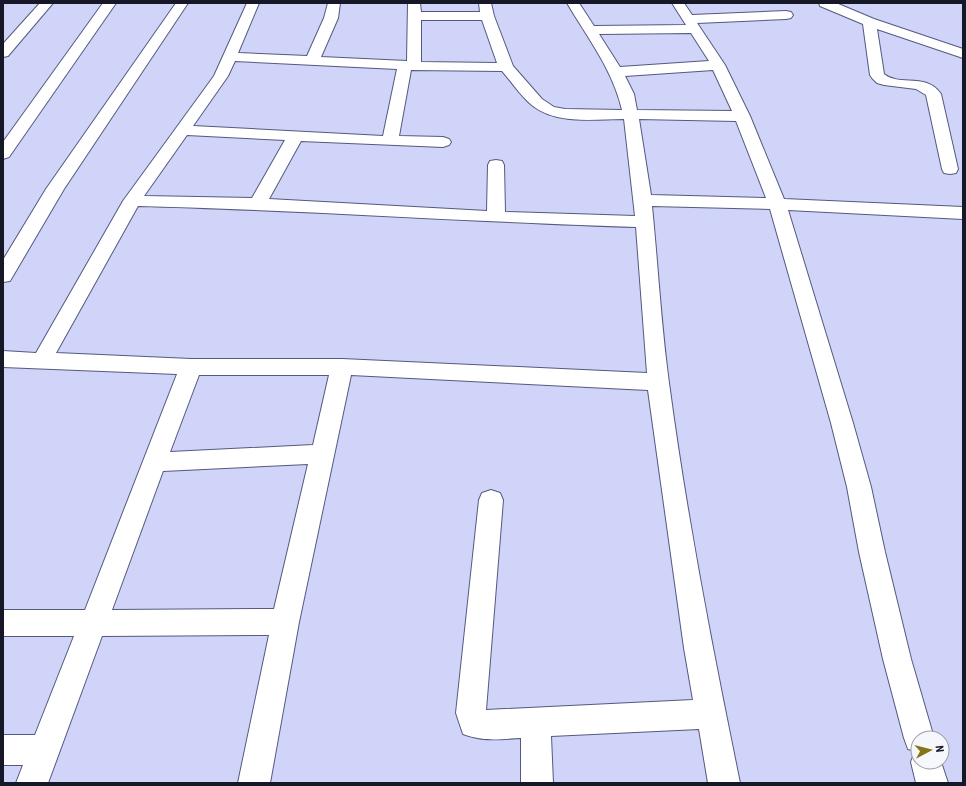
<svg xmlns="http://www.w3.org/2000/svg" width="966" height="786" viewBox="0 0 966 786" font-family="'Roboto Condensed',sans-serif">
	<style>
		.lines { fill: none; stroke-linecap: round; stroke-linejoin: round }
		.minor-casing { stroke: #54597f; stroke-width: 2 }
		.minor { fill: #fff; fill-rule: evenodd }
	</style>
	<rect width="100%" height="100%" fill="#cfd4f8"/>
	<g class="lines">
		<defs>
			<g id="minor">
				<path d="M40,3H53L8,56L3,57V44Z"/>
				<path d="M103,3H116L9,157L3,159V142Z"/>
				<path d="M176,3H188L64,189L10,281L3,282V260L46,189Z"/>
				<path d="M247,3H259L238,53L307,56L324,18L328,3H340L338,18L321,57L407,61L408,3H420L421,12H480L479,3H491L494,16L513,66L542,99L554,107L565,109L622,110C613,70 587,37 567,3H579L594,26L686,25L672,3H684L692,15L786,11L791,12L793,15L791,18L786,19L697,23L725,65L750,116L784,199L963,207V219L788,210L853,423L871,487L885,552L911,659L934,738H918V762H941L948,783H916L911,762L915,751L908,749L904,738L883,659L859,552L847,487L831,423L770,209L652,206C658,265 661,325 669,383C687,518 713,651 740,783H708L699,729L551,736L553,783H521V738C499,739 485,742 463,734L456,713L479,500L482,493L491,490L500,493L503,500L486,710L693,700L684,648L648,390L351,375L299,622L270,783H238L269,635L102,636L48,783H16L23,765H3V735H35L74,636H3V610H85L177,374L3,367V351L36,353L123,201L214,76ZM421,20H482L497,63L421,62ZM691,33L709,61L620,67L599,34ZM235,61L397,69L383,136L193,126L228,76ZM411,70L502,71C512,82 521,97 533,106C557,125 595,119 624,119L635,216L505,212L504,165L502,161L496,160L490,161L488,165L487,211L269,199L301,141L443,147L449,145L451,142L449,139L443,137L399,136ZM713,70L732,111L637,110L634,94L625,76ZM639,119L736,121L766,198L651,195ZM187,135L285,140L252,198L144,196ZM138,206C304,210 470,222 636,227L647,373L342,359H191L56,353ZM199,375H329L313,445L170,452ZM308,464L274,609L112,610L163,471Z"/>
				<path d="M819,3H836L874,19L963,49V58L877,29L884,74C900,87 926,72 941,94L958,169L956,173L950,174L944,173L942,169L926,95L916,89L884,85L877,83L872,78L870,75L863,24L820,6Z"/>
			</g>
		</defs>
		<use href="#minor" class="minor-casing"/>
		<use href="#minor" class="minor"/>
	</g>
	<rect width="966" height="786" fill="none" stroke="#161727" stroke-width="8"/>
	<g transform="translate(930 750) rotate(83)"><circle r="19" fill="#f6f7fc" stroke="#9c9da7"/>
	<path d="M0-3L7 15L0 10L-7 15Z" fill="#857416"/>
	<text y="-6" font-size="11" font-weight="bold" text-anchor="middle" fill="#161727">N</text>
	</g>
</svg>
